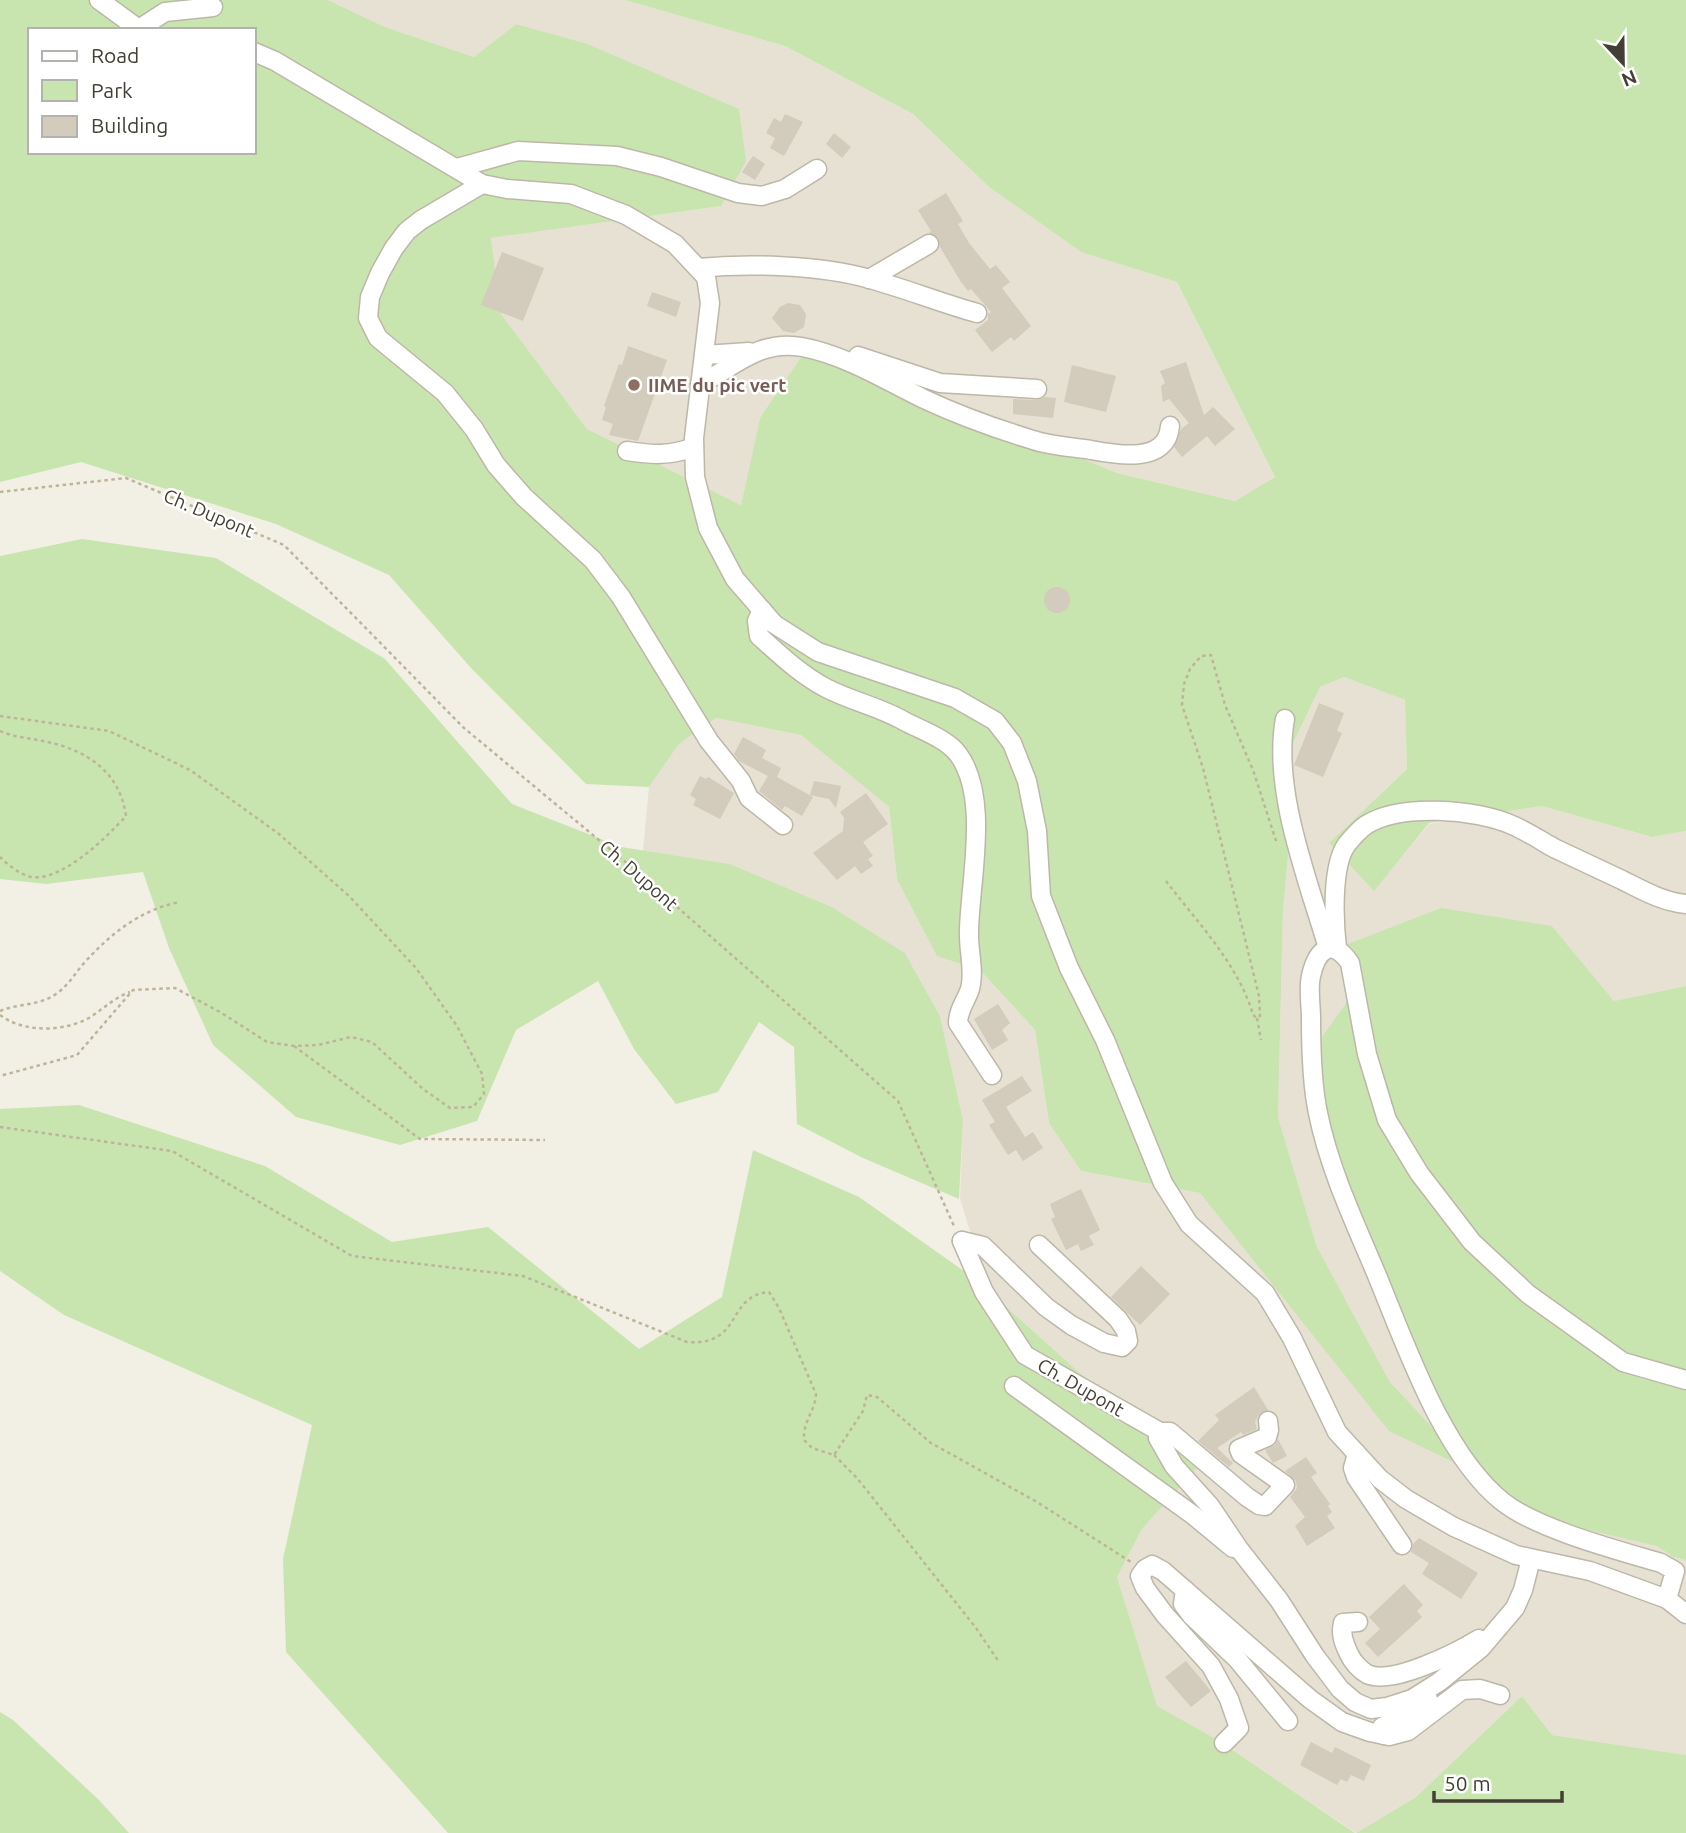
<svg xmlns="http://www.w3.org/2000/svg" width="1686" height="1833" viewBox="0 0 1686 1833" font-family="Ubuntu,sans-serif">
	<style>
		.residential { fill: #e6e1d3 }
		.green { fill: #c9e5af; fill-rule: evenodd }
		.building { fill: #d3cbbb }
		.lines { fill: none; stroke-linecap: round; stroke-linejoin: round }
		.minor-casing { stroke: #bdb7a8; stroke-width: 21 }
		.path { stroke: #beb49a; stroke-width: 2.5; stroke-dasharray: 3.5 3.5; stroke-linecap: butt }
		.minor { stroke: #fff; stroke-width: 18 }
		.education-dot { fill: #8d6e63; stroke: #fff; stroke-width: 2.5 }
		.labels { text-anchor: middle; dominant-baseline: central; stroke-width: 5; stroke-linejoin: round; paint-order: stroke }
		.education-label { font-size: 19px; font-weight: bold; fill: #785e54; stroke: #fff; text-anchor: start }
		.street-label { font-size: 19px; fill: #443f35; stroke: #fff }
	</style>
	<rect width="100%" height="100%" fill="#f2efe5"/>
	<g class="residential">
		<path d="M328,0H625L785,46L913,114L989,187L1081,252L1177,282L1275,477L1235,501L1117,473L962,409L760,418L741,505L587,429L501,314L491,238L721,206L585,43L516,24L474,57L385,27Z"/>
		<path d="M1344,677L1405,700L1407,769L1329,843L1374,890L1429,824L1542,806L1652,837L1686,831V986L1614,1001L1552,926L1308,960L1343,957L1657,1546L1673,1557L1686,1560V1755L1552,1735L1522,1696L1416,1797L1356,1833L1221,1742L1157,1707L1117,1577L1142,1529L1200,1463L1109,1399L1013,1313L988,1288L960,1199L963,1120L940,1016L905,953L832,907L730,864L643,851L649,787L679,744L716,718L801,735L889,807L897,879L1035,1030L1049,1123L1081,1171L1200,1193L1281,1292L1472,1470L1390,1382L1317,1247L1278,1117L1283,911L1289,845L1285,760L1320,687Z"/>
	</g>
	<g class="green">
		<path d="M0,0H328L385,27L474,57L516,24L585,43L739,109L746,161L721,206L491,238L501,314L587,429L741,505L760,418L804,353L962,409L1117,473L1235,501L1275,477L1177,282L1081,252L989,187L913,114L785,46L625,0H1686V831L1652,837L1542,806L1429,823L1374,891L1329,843L1407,769L1405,700L1344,677L1320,687L1285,760L1289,845L1283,911L1278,1117L1317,1247L1390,1382L1474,1472L1389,1431L1200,1193L1081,1171L1049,1123L1035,1030L980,970L937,956L897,879L889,807L801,735L716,718L679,744L649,787L586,784L471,668L389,575L276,524L81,462L0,482ZM30,30H254V152H30Z"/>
		<path d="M82,539L216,558L385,659L512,804L621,847L730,864L832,907L905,953L940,1016L963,1120L959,1199L863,1158L797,1124L794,1047L759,1022L718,1092L676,1104L634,1049L598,981L516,1030L477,1121L400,1145L296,1117L213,1045L169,948L143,872L46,884L0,879V556Z"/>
		<path d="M1441,908L1552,926L1614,1001L1686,986V1560L1673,1557L1657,1546L1550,1521L1485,1488L1423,1383L1353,1219L1307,1058L1354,992L1343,957L1304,961Z"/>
		<path d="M79,1105L265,1166L392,1242L488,1227L639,1349L722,1297L753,1150L859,1197L988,1288L1013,1313L1109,1399L1201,1463L1142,1529L1117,1577L1157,1706L1221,1742L1355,1833H448L286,1652L283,1559L312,1425L64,1315L0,1271V1109Z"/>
		<path d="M1522,1696L1552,1735L1686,1755V1833H1356L1416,1797Z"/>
		<path d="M0,1712L13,1720L99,1800L129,1833H0Z"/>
	</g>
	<g class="building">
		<path d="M785,114L803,122L784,156L770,148L775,138L766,133L774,118L781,122Z"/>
		<path d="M834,133L851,147L842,158L826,144Z"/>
		<path d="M753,156L765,164L755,180L742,172Z"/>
		<path d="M946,193L963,221L958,224L969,243L990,269L996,265L1010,282L1002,288L1031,326L1014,341L1011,337L992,352L975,330L988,320V314L991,312L971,289L968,291L961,282L940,247L938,238L929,233L931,231L918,210Z"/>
		<path d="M502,252L544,268L523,321L481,305Z"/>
		<path d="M652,292L681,302L676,317L647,306Z"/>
		<path d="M788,303L800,305L806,314L804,327L794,333L783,331L772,318L780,307Z"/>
		<path d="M628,346L667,360L638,441L609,435L613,424L602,420L606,407L604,406L619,364L622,365Z"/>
		<path d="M1186,362L1204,415L1213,407L1235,429L1215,446L1207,436L1182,457L1174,447L1181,429L1189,423L1169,399L1163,402L1161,386L1165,383L1160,371Z"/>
		<path d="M1072,365L1116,376L1106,412L1064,402Z"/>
		<path d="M1045,397L1056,398L1053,418L1013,414V399L1037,400Z"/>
		<circle cx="1057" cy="600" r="13"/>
		<path d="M1319,703L1344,713L1337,731L1342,733L1323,777L1294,765Z"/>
		<path d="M743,737L766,750L762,758L781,768L777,777L813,797L802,816L785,806L782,810L759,791L768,776L739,761L734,754Z"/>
		<path d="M700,776L706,779L708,777L734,793L720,819L693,805L696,799L690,795Z"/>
		<path d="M814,781L841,786L836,808L829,799L810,795Z"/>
		<path d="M866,793L888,824L863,842L873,856L868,859L873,866L861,874L855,866L837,880L813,853L843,831L844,818L840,812Z"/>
		<path d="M998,1004L1010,1023L1002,1030L1008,1040L992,1050L974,1019Z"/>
		<path d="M1022,1076L1032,1091L1006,1107L1025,1137L1033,1132L1043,1148L1023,1161L1016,1150L1008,1155L989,1125L995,1122L982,1100Z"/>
		<path d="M1081,1189L1100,1230L1089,1236L1094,1245L1081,1251L1078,1244L1066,1250L1051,1219L1055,1217L1050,1204Z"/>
		<path d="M1141,1266L1170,1294L1140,1325L1111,1297Z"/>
		<path d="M1254,1387L1268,1410L1258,1416L1255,1422L1257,1429L1243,1435L1241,1432L1217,1448L1233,1463L1229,1467L1198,1441L1219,1420L1215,1415Z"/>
		<path d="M1278,1439L1287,1456L1273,1463L1265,1450L1275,1445Z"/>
		<path d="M1306,1457L1317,1473L1311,1477L1330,1504L1328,1506L1332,1512L1327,1516L1335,1528L1307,1546L1295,1526L1305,1517L1290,1497L1297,1488L1296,1481L1285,1471Z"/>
		<path d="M1419,1538L1478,1573L1461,1599L1422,1574L1429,1563L1411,1552L1413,1544Z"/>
		<path d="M1404,1584L1423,1605L1417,1611L1422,1617L1378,1657L1365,1643L1380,1629L1369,1617Z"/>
		<path d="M1186,1661L1211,1691L1191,1707L1165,1677Z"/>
		<path d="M1311,1742L1332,1753L1335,1747L1371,1765L1364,1781L1351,1775L1347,1782L1341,1779L1337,1785L1300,1765Z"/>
	</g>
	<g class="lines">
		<defs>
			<g id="minor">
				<path d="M99,0L140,30"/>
				<path d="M139,29L165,12L213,7"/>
				<path d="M254,52L275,61L482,184L507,189L571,194L626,215L675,244L706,277L710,303L694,438L695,477L708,528L735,579L774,624L818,652L955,698L995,721L1012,743L1027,781L1037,831L1041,896L1069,968L1105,1040L1163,1183L1189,1224L1265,1293L1292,1338L1337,1432L1380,1479L1406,1499L1454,1527L1516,1555L1590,1571L1667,1599L1675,1571L1661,1563C1617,1550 1537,1529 1503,1502C1443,1455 1405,1343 1376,1273C1354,1221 1329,1168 1318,1113C1312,1085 1311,1048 1311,1018C1311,1005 1308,989 1311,976C1317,949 1332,937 1350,963L1367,1054L1387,1120L1419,1173L1472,1242L1528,1294L1623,1362L1686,1380"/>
				<path d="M457,168L518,151L617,156L661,167L738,193L762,196L785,189L817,169"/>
				<path d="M482,184L421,220L407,231L394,248L380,273L370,297L368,318L378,338L445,393L474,429L496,465L524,497L593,560L621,597L709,741L741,781L749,798L783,825"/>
				<path d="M698,268C749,263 820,265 870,279C906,289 941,303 977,313"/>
				<path d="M869,279L929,244"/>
				<path d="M704,355L749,352"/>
				<path d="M858,356L940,383L1037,389"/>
				<path d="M700,384C734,367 759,339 802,347C845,355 885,380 924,399C958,415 997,429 1033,440C1051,446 1072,447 1091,450C1117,455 1167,464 1170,426"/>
				<path d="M627,451C652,455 670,456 694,447"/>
				<path d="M762,610L757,621L759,636C780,655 801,675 826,688C851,701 880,707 904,721C921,730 947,739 958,754C990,797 970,880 969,931C968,949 975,971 970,989C966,1001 958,1010 958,1023L992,1075"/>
				<path d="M1285,719C1272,790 1308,880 1328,948"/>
				<path d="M1337,948C1334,923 1331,865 1347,844C1352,838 1360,829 1366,825C1400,803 1476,809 1512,825C1526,831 1540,840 1554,848C1577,859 1599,869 1622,880C1642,890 1663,902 1686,904"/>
				<path d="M962,1241L983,1246L1046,1307L1071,1325L1104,1343L1122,1347L1128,1341L1126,1331L1118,1319L1039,1245"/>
				<path d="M962,1241L984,1292L1025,1355L1160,1432"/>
				<path d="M1014,1386L1193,1515L1233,1548"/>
				<path d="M1160,1432L1158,1438L1174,1466L1210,1506L1239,1549L1279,1600L1315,1656L1340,1689L1355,1702L1371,1709L1387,1707L1412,1699L1439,1682L1481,1648L1515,1608L1523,1590L1531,1559"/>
				<path d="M1160,1432H1170L1247,1497L1259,1505L1265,1506L1285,1485L1241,1454L1239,1449L1267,1437L1269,1430L1268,1421"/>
				<path d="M1357,1454L1353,1468L1356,1477L1402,1545"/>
				<path d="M1185,1590L1183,1604L1192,1616L1238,1660L1288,1721"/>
				<path d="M1667,1599L1686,1614"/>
				<path d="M1358,1622L1343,1623C1340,1634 1344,1644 1349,1654C1352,1661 1360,1670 1367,1674C1391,1686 1458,1652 1479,1639"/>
				<path d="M1384,1735L1382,1727L1422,1706L1428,1699"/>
				<path d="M1224,1743L1239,1728L1229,1699L1211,1666L1165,1615L1145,1588L1140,1576L1145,1569L1152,1565L1163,1571L1310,1699L1342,1722L1370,1732L1389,1736L1408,1731L1462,1690L1480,1689L1500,1695"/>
			</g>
		</defs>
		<use href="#minor" class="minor-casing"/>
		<g class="path">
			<path d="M0,492L126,478L284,545L464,728L635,870L898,1101L954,1226"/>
			<path d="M0,716L109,731L190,770L279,834L349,896L416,968L457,1026L482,1074L484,1094L473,1107L450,1108L423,1089L372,1042L351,1037L318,1045L294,1046L267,1042L220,1012L175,988L133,990L77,1055L0,1076"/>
			<path d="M0,731C13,737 29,738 43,741C85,749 120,771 126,816C107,837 58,886 27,876C17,872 7,864 0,857"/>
			<path d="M1166,881C1197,922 1239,965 1253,1015L1257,1018L1260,1016L1259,996L1203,768L1182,705L1184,684L1190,669L1201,656L1211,655L1225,705L1253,770L1277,844"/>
			<path d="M0,1011C19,1003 39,1006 56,994C69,985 75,973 85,962C111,933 141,910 179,902"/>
			<path d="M0,1015C24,1033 63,1032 89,1018C103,1009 114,998 130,992"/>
			<path d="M1257,1018L1261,1040"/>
			<path d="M294,1046L420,1139L545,1140"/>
			<path d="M0,1127L172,1151L352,1256L523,1276L687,1342C744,1346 725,1296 769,1292L779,1308L816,1394C815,1412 803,1420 804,1440L812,1448L834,1455L863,1411L867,1395L877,1397L931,1443L1037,1502L1131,1562"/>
			<path d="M834,1455L857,1478L976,1628L999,1662"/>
		</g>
		<use href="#minor" class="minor"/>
	</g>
	<circle class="education-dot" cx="634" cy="385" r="7"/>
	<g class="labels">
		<g class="education-label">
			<text x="648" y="385">IIME du pic vert</text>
		</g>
		<g class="street-label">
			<text transform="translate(209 513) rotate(23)">Ch. Dupont</text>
			<text transform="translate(639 875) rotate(41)">Ch. Dupont</text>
			<text transform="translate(1081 1387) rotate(30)">Ch. Dupont</text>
		</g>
	</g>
	<rect x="28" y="28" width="228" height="126" fill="#ffffff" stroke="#b4b2ae" stroke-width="2"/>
	<rect x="42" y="51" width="35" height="10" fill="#ffffff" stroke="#b4b2ae" stroke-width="2"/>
	<text x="91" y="63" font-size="21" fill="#443f35">Road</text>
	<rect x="42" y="80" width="35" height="21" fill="#c9e5af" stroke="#b4b2ae" stroke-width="2"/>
	<text x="91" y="98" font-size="21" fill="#443f35">Park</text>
	<rect x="42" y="116" width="35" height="21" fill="#d3cbbb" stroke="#b4b2ae" stroke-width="2"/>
	<text x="91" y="133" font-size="21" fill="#443f35">Building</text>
	<g transform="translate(1623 63) rotate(158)" stroke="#ffffff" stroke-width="5" paint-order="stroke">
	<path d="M0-5L12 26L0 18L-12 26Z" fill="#443f35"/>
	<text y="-10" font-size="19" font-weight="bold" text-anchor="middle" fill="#443f35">N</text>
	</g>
	<path d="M1434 1791v10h128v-10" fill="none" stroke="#443f35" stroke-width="3.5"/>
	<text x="1444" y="1791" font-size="21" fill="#443f35" stroke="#ffffff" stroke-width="5" paint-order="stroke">50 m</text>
</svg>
